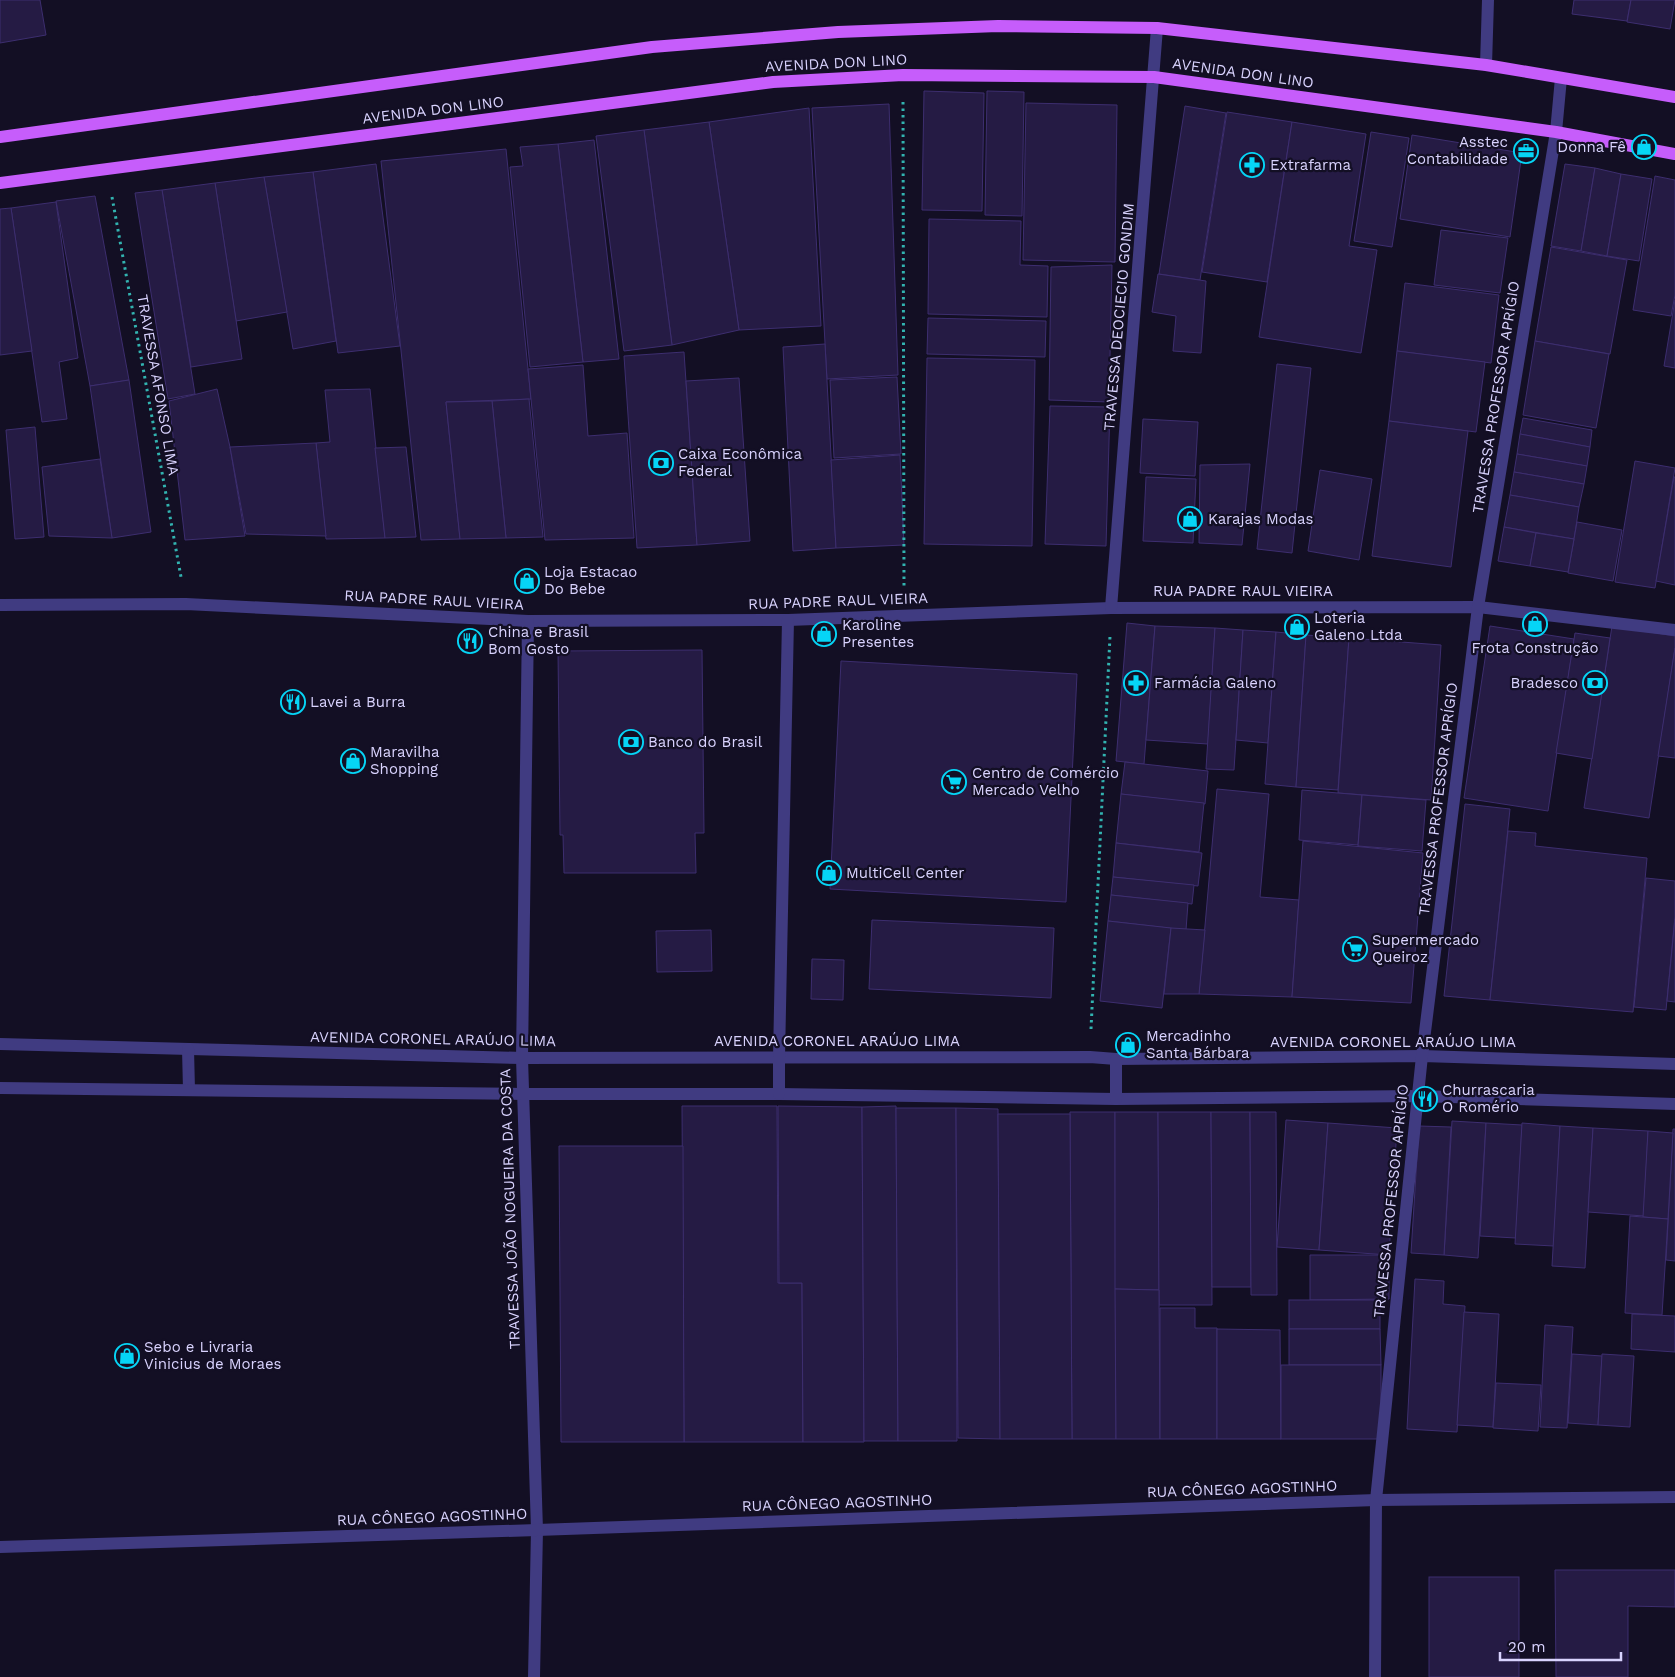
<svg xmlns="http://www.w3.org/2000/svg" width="1675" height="1677" viewBox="0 0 1675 1677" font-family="'Work Sans',sans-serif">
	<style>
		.building { fill: #251b44; stroke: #3d2e6f }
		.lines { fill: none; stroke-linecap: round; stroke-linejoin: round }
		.path { stroke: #32b3b0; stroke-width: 3; stroke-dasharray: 2.5 4; stroke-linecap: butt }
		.minor { stroke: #403b81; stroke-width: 12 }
		.primary { stroke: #c65dfb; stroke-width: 12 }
		.labels { text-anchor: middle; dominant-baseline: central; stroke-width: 4.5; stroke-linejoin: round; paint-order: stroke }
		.street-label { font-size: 15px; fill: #d9d3fe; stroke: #130f24 }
		.poi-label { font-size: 15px; fill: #d9d3fe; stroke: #130f24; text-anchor: start }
	</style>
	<rect width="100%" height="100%" fill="#130f24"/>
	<g class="building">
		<path d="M0,0H40L46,35L0,43Z"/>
		<path d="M1574,0H1631L1627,21L1572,14Z"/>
		<path d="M1631,0H1675L1670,29L1627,22Z"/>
		<path d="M924,91L984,93L982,211L922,210Z"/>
		<path d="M987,91L1024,92L1022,216L985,215Z"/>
		<path d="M1026,103L1117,105L1115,262L1023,260Z"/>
		<path d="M889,104L898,375L827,379L812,108Z"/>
		<path d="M1185,106L1226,113L1200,280L1159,274Z"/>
		<path d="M809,108L821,326L739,330L709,122Z"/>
		<path d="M1227,112L1292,122L1267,282L1202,272Z"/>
		<path d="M709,122L739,330L672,345L644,130Z"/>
		<path d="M1292,122L1366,134L1349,246L1377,250L1361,353L1259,337Z"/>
		<path d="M644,130L672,345L624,351L596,136Z"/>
		<path d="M1371,132L1409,138L1392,247L1354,241Z"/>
		<path d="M1412,135L1522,153L1510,237L1400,219Z"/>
		<path d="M594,140L619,359L583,362L558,144Z"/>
		<path d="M558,144L583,362L530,367L510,167L523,166L520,147Z"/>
		<path d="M506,149L531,399L446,402L460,539L421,540L381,161Z"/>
		<path d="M376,164L400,346L338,353L313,172Z"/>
		<path d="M1565,164L1595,168L1581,251L1551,246Z"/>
		<path d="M1595,168L1621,174L1607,256L1581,251Z"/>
		<path d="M313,172L336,341L293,349L264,177Z"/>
		<path d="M1621,174L1652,179L1639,261L1607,256Z"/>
		<path d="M1655,176L1675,180V295L1671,316L1633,310Z"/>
		<path d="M264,177L287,312L236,321L215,183Z"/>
		<path d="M215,183L242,359L191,367L162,190Z"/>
		<path d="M162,190L195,394L168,399L135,193Z"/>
		<path d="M95,196L129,380L90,386L56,201Z"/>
		<path d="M56,202L78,358L59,362L67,419L42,422L11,208Z"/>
		<path d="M11,208L32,351L0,355V209Z"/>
		<path d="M929,219L1021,221L1020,265L1048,266L1047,317L928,314Z"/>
		<path d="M1441,230L1508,238L1500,293L1434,285Z"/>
		<path d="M1551,247L1627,260L1610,354L1535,341Z"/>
		<path d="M1112,265L1109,402L1049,400L1051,267Z"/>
		<path d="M1158,274L1206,281L1201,353L1173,351L1176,316L1152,312Z"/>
		<path d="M1405,283L1499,295L1491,363L1397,351Z"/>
		<path d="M1675,300V368L1664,366Z"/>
		<path d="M928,318L1046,321L1045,357L927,354Z"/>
		<path d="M1535,341L1609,354L1596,428L1523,415Z"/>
		<path d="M825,344L836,548L793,551L783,347Z"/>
		<path d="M1397,351L1485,362L1476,432L1389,421Z"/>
		<path d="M684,352L697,545L637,548L624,356Z"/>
		<path d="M927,358L1035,360L1032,546L924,544Z"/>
		<path d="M1277,364L1311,368L1292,553L1257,549Z"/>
		<path d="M583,365L588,436L627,433L634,538L545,540L528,369Z"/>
		<path d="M897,377L901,454L834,458L830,380Z"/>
		<path d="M739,378L750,541L697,545L686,381Z"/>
		<path d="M129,380L151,532L112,538L90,386Z"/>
		<path d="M217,389L230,447L245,536L185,540L169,401Z"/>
		<path d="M370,389L385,538L326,539L316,443L330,442L325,390Z"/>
		<path d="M529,399L543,537L506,538L492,401Z"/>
		<path d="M492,401L506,538L460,539L446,402Z"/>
		<path d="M1050,406L1110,407L1106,546L1045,544Z"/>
		<path d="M1523,418L1592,430L1590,447L1520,434Z"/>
		<path d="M1143,419L1198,422L1195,476L1140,473Z"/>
		<path d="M1389,421L1468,431L1451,567L1372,556Z"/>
		<path d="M35,427L44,537L15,539L6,430Z"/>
		<path d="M1520,434L1590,447L1587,466L1517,454Z"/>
		<path d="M316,443L326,536L246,534L230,447Z"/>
		<path d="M406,447L416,537L385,538L375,448Z"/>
		<path d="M1517,454L1587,466L1584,484L1514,472Z"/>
		<path d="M900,455L904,545L836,548L831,460Z"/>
		<path d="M100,459L112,538L49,536L42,467Z"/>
		<path d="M1635,461L1675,468L1655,588L1615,582Z"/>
		<path d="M1250,464L1242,545L1199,543L1200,465Z"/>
		<path d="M1320,470L1372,479L1359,560L1308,551Z"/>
		<path d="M1514,472L1584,484L1579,507L1510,495Z"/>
		<path d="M1146,477L1196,479L1193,543L1143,541Z"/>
		<path d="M1674,477H1675V585L1656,581Z"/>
		<path d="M1510,495L1579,507L1574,539L1504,527Z"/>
		<path d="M1577,522L1622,530L1613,581L1568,573Z"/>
		<path d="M1504,527L1536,533L1530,566L1498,561Z"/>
		<path d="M1536,533L1574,539L1568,572L1530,566Z"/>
		<path d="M1127,623L1155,626L1144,764L1116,761Z"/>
		<path d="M1155,626L1215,628L1208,744L1146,740Z"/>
		<path d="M1490,626L1574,639L1548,811L1464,798Z"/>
		<path d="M1612,626L1675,636V648L1649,818L1584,808Z"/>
		<path d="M1215,628L1243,630L1234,770L1206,769Z"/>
		<path d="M1243,630L1276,632L1268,743L1236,740Z"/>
		<path d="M1276,632L1306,635L1296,787L1265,784Z"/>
		<path d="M1575,633L1610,638L1592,759L1556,753Z"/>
		<path d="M1306,635L1349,638L1338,790L1296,787Z"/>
		<path d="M1349,638L1441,645L1431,800L1338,793Z"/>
		<path d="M1675,648V758L1658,756Z"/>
		<path d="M702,650L704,833H695L696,873H564L563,835H560L558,651Z"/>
		<path d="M841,661L1077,674L1066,902L830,889Z"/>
		<path d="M1125,762L1208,771L1205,804L1121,794Z"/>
		<path d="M1217,789L1269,794L1260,897L1299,900L1292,997L1199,994Z"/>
		<path d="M1302,790L1362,795L1358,845L1299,840Z"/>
		<path d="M1121,794L1204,803L1199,852L1116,843Z"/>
		<path d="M1362,795L1426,800L1422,851L1358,846Z"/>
		<path d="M1465,804L1510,809L1490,1000L1444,996Z"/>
		<path d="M1508,831L1536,833L1535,846L1647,858L1633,1012L1490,1000Z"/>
		<path d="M1303,841L1423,853L1411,1003L1292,997Z"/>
		<path d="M1116,843L1202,853L1198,886L1113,877Z"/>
		<path d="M1113,877L1194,885L1192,904L1111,895Z"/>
		<path d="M1646,878L1675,881V916L1666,1010L1634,1007Z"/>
		<path d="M1111,895L1188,903L1186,930L1108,921Z"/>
		<path d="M1675,919V1002L1667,1001Z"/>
		<path d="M872,920L1054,928L1051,998L869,989Z"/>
		<path d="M1108,921L1171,928L1162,1008L1100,1001Z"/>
		<path d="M1171,928L1205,930L1199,994H1164Z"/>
		<path d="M711,930L712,971L657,972L656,931Z"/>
		<path d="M812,959L844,960L843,1000L811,999Z"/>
		<path d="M682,1106H777L778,1283H802L803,1442H684Z"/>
		<path d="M778,1106L862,1107L864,1442H803L802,1283H779Z"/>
		<path d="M896,1106L898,1441H864L862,1107Z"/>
		<path d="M896,1108H956L957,1441H898Z"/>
		<path d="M956,1108L998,1109L1000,1439L958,1438Z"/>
		<path d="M1070,1112H1115L1116,1439H1072Z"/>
		<path d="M1115,1112H1158L1159,1290L1115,1289Z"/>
		<path d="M1158,1112H1211L1212,1305H1159Z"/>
		<path d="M1211,1112H1250L1251,1287H1212Z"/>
		<path d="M1250,1112H1276L1277,1295H1251Z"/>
		<path d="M998,1114H1070L1072,1439H1000Z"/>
		<path d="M1286,1120L1328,1123L1319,1250L1277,1247Z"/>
		<path d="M1452,1121L1486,1123L1478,1258L1444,1255Z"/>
		<path d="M1328,1123L1397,1128L1389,1255L1319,1250Z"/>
		<path d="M1486,1123L1522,1125L1516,1238L1480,1236Z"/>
		<path d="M1522,1123L1560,1126L1554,1246L1515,1244Z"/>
		<path d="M1419,1126L1451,1127L1444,1255L1411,1253Z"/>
		<path d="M1560,1126L1593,1128L1585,1268L1552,1266Z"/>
		<path d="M1593,1128L1648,1131L1644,1216L1588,1212Z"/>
		<path d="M1673,1129H1675V1261L1666,1260Z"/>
		<path d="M1648,1131L1673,1133L1668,1219L1643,1217Z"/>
		<path d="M559,1146H683L684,1442H561Z"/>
		<path d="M1630,1216L1668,1219L1662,1315L1625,1313Z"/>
		<path d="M1310,1255H1389V1299L1310,1300Z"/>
		<path d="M1415,1279L1444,1281L1443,1304L1465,1306L1457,1432L1407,1429Z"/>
		<path d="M1115,1289L1159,1290L1160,1439H1116Z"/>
		<rect x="1289" y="1300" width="91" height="29"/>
		<path d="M1160,1308H1195V1328H1217V1439H1160Z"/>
		<path d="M1464,1312L1499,1314L1493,1427L1457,1425Z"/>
		<path d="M1632,1314L1675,1316V1352L1631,1349Z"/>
		<path d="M1545,1325L1573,1327L1567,1428L1540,1427Z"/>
		<path d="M1217,1329L1280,1330L1281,1439H1217Z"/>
		<path d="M1289,1329H1380L1381,1365H1289Z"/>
		<path d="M1572,1354L1602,1356L1598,1425L1568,1423Z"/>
		<path d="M1602,1354L1634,1356L1630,1427L1598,1425Z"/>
		<rect x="1281" y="1365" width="100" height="74"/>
		<path d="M1496,1383L1541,1385L1538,1431L1493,1428Z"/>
		<path d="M1555,1570H1675V1607L1628,1606V1677H1556Z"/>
		<rect x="1429" y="1577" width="90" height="100"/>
	</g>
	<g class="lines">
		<g class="path">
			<path d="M903,102L904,588"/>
			<path d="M112,197L181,577"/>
			<path d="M1091,1029L1110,636"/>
		</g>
		<g class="minor">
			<path d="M1486,65L1488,0"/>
			<path d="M0,605L186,604L528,621L788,620L1111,608L1478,607L1675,630"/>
			<path d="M1111,608L1157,28"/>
			<path d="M528,621L522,1058L537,1530L534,1677"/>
			<path d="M0,1044L522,1058L1090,1057L1116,1059L1422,1056L1675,1064"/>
			<path d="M188,1049L189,1090"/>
			<path d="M0,1088L524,1094H779L1116,1099L1418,1096L1675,1104"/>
			<path d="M779,1094V1057L788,620"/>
			<path d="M1116,1099V1059"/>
			<path d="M0,1547L537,1530L1376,1500L1675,1497"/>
			<path d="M1375,1677L1376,1500L1422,1056L1478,607L1556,132L1561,78"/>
		</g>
		<g class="primary">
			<path d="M0,137L652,47L838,32L998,26L1157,28L1486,65L1675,97"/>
			<path d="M0,183L773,82L903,75L1154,77L1556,132L1675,154"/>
		</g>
	</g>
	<defs>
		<symbol id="shop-ring" viewBox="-11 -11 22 22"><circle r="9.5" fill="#130f24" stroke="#06d5f6" stroke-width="1.5"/><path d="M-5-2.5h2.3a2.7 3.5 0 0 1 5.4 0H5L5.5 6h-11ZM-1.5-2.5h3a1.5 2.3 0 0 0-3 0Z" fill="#06d5f6"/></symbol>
		<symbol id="office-ring" viewBox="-11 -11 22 22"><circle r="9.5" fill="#130f24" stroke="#06d5f6" stroke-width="1.5"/><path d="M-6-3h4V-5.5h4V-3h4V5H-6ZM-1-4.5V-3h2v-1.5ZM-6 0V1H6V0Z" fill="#06d5f6"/></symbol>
		<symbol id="pharmacy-ring" viewBox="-11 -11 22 22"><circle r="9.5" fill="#130f24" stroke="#06d5f6" stroke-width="1.5"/><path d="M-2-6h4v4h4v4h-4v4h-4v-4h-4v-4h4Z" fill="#06d5f6"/></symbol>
		<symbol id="bank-ring" viewBox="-11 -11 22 22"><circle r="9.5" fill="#130f24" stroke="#06d5f6" stroke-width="1.5"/><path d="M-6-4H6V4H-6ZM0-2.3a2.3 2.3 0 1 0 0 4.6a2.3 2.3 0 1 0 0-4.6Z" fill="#06d5f6"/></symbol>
		<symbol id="restaurant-ring" viewBox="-11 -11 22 22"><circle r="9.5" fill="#130f24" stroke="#06d5f6" stroke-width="1.5"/><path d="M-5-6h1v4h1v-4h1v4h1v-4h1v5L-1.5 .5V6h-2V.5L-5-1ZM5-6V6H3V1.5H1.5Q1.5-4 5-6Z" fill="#06d5f6"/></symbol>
		<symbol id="supermarket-ring" viewBox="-11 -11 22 22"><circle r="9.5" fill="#130f24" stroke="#06d5f6" stroke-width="1.5"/><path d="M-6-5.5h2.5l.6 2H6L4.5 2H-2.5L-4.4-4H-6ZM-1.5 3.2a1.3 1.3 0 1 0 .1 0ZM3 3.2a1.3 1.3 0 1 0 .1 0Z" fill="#06d5f6"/></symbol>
	</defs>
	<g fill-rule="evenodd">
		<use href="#shop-ring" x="1630" y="133" width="28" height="28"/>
		<use href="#office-ring" x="1512" y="137" width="28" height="28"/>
		<use href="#pharmacy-ring" x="1238" y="151" width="28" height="28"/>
		<use href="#bank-ring" x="647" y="449" width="28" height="28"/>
		<use href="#shop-ring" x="1176" y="505" width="28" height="28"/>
		<use href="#shop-ring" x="513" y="567" width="28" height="28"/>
		<use href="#shop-ring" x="1521" y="610" width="28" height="28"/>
		<use href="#shop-ring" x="1283" y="613" width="28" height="28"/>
		<use href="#shop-ring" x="810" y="620" width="28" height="28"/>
		<use href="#restaurant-ring" x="456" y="627" width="28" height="28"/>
		<use href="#pharmacy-ring" x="1122" y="669" width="28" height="28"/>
		<use href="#bank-ring" x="1581" y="669" width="28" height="28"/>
		<use href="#restaurant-ring" x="279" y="688" width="28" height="28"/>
		<use href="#bank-ring" x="617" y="728" width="28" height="28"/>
		<use href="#shop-ring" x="339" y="747" width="28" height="28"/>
		<use href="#supermarket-ring" x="940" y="768" width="28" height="28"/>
		<use href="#shop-ring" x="815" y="859" width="28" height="28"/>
		<use href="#supermarket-ring" x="1341" y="935" width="28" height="28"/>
		<use href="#shop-ring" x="1114" y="1031" width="28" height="28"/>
		<use href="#restaurant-ring" x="1411" y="1085" width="28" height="28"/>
		<use href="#shop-ring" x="113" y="1342" width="28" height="28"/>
	</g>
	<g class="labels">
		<g class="street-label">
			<text transform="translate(836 63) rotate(-3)">AVENIDA DON LINO</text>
			<text transform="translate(1243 73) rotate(8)">AVENIDA DON LINO</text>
			<text transform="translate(433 110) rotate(-7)">AVENIDA DON LINO</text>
			<text transform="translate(1119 317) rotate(-85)">TRAVESSA DEOCIECIO GONDIM</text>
			<text transform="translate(158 385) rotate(80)">TRAVESSA AFONSO LIMA</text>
			<text transform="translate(1496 397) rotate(-81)">TRAVESSA PROFESSOR APRÍGIO</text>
			<text x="1243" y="591">RUA PADRE RAUL VIEIRA</text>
			<text transform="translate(434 600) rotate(3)">RUA PADRE RAUL VIEIRA</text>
			<text transform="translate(838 601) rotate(-2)">RUA PADRE RAUL VIEIRA</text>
			<text transform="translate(1438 799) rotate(-83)">TRAVESSA PROFESSOR APRÍGIO</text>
			<text transform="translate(433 1039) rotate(1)">AVENIDA CORONEL ARAÚJO LIMA</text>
			<text x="837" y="1041">AVENIDA CORONEL ARAÚJO LIMA</text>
			<text x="1393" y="1042">AVENIDA CORONEL ARAÚJO LIMA</text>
			<text transform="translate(1391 1201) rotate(-84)">TRAVESSA PROFESSOR APRÍGIO</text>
			<text transform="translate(510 1209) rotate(-92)">TRAVESSA JOÃO NOGUEIRA DA COSTA</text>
			<text transform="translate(1242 1489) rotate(-2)">RUA CÔNEGO AGOSTINHO</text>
			<text transform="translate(837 1503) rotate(-2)">RUA CÔNEGO AGOSTINHO</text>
			<text transform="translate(432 1517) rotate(-2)">RUA CÔNEGO AGOSTINHO</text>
		</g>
		<g class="poi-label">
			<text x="1508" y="142" text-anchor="end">Asstec<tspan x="1508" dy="17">Contabilidade</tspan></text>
			<text x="1626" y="147" text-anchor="end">Donna Fê</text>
			<text x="1270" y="165">Extrafarma</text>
			<text x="678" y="454">Caixa Econômica<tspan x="678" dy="17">Federal</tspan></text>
			<text x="1208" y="519">Karajas Modas</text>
			<text x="544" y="572">Loja Estacao<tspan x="544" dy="17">Do Bebe</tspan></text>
			<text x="1314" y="618">Loteria<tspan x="1314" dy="17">Galeno Ltda</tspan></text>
			<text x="842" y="625">Karoline<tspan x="842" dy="17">Presentes</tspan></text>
			<text x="488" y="632">China e Brasil<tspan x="488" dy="17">Bom Gosto</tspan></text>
			<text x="1535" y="648" text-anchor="middle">Frota Construção</text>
			<text x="1154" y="683">Farmácia Galeno</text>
			<text x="1578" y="683" text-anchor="end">Bradesco</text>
			<text x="310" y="702">Lavei a Burra</text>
			<text x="648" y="742">Banco do Brasil</text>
			<text x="370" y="752">Maravilha<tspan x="370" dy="17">Shopping</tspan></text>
			<text x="972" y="773">Centro de Comércio<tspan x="972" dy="17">Mercado Velho</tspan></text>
			<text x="846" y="873">MultiCell Center</text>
			<text x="1372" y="940">Supermercado<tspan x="1372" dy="17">Queiroz</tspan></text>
			<text x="1146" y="1036">Mercadinho<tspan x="1146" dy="17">Santa Bárbara</tspan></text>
			<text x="1442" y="1090">Churrascaria<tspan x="1442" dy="17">O Romério</tspan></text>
			<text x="144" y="1347">Sebo e Livraria<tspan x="144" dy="17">Vinicius de Moraes</tspan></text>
		</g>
	</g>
	<path d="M1500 1652v8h121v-8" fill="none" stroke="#d9d3fe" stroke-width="2.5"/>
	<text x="1508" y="1652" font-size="15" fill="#d9d3fe" stroke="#130f24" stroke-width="4" paint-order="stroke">20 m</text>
</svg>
